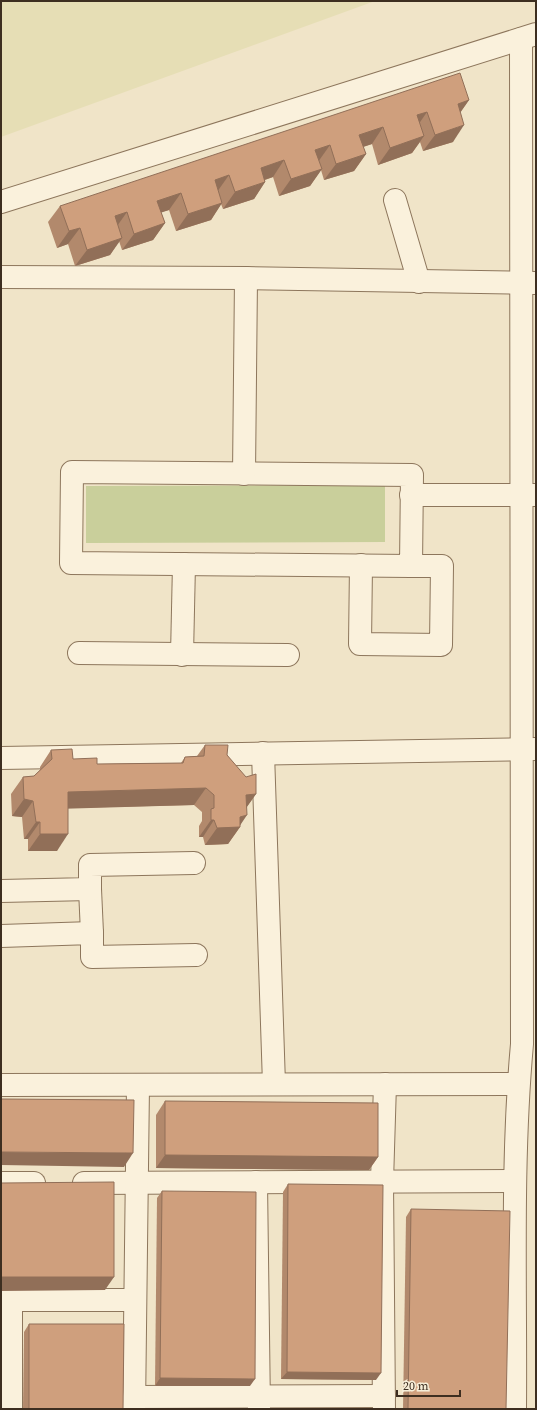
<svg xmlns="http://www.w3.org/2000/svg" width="537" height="1410" viewBox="0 0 537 1410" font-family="'Source Serif 4',serif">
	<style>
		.farmland { fill: #e6deb5 }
		.green { fill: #c9cf9b }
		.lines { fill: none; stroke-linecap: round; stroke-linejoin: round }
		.minor-casing { stroke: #8d765c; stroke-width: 24 }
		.minor { stroke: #faf1dc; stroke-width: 22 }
		.wall { fill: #b2896c }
		.shaded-wall { fill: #916f58 }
		.building { fill: #cf9f7d; stroke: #916f58 }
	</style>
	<rect width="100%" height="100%" fill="#f0e4c8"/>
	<path class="farmland" d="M1,1H375L1,137Z"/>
	<path class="green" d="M385,485V542L86,543V486Z"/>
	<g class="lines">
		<defs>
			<g id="minor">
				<path d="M395,200L419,282"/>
				<path d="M1,202L536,34"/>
				<path d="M1,277L246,278L535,283"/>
				<path d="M72,472L412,475L411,566L71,563Z"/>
				<path d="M244,474L246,278"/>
				<path d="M411,495H536"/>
				<path d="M361,565L360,644L441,645L442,566H411"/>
				<path d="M79,653L288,655"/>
				<path d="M182,655L184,564"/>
				<path d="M263,753L274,1084"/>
				<path d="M1,758L536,749"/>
				<path d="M90,889L92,933"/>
				<path d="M1,891L90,889V865L194,863"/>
				<path d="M1,936L92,933V957L196,955"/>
				<path d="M1,1085L518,1084"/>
				<path d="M256,1182L259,1409"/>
				<path d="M1,1183H34"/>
				<path d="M84,1183L515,1181"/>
				<path d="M1,1300H135"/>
				<path d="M11,1300V1409"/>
				<path d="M134,1397L384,1396"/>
				<path d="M134,1409L138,1085"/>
				<path d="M384,1409L382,1182L385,1084"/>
				<path d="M515,1409C516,1288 511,1165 522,1044L521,39"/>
			</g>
		</defs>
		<use href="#minor" class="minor-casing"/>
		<use href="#minor" class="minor"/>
	</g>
	<g class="wall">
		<path d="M469,100L460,113L453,142L423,151L420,142L412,153L378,165L372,144L363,147L366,154L354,171L324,180L321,170L310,186L279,196L273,177L265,180V182L254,199L223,209L221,204L211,220L176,231L169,210L161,212L165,223L153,240L122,250L119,241L110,255L75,266L68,244L57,248L48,222L60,206Z"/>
		<path d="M205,745L227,755L256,794L246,808L240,825V827L228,844L205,845L203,837H199V826L202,821V812L194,805L68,808L57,851H28V839H24L22,817L12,816L11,794L23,777L34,776L40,770V767L51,750L73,759L97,764L181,763L185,757L197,756Z"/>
		<path d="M165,1101L378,1157L369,1170L156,1168V1115Z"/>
		<path d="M288,1184L376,1380L281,1379L283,1192Z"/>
		<path d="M162,1191L250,1386H155L157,1198Z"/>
		<path d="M411,1209L506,1409H403L406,1217Z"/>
		<path d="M29,1324L123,1409H23L24,1332Z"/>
	</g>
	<g class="shaded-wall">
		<path d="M469,100L457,117L458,104Z"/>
		<path d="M427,112L416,128L417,115Z"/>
		<path d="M464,125L453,142L423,151L435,135Z"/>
		<path d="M383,127L372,144L347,152L359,135Z"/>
		<path d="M424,136L412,153L378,165L390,148Z"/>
		<path d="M330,145L318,162L315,150Z"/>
		<path d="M366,154L354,171L324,180L336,164Z"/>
		<path d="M284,160L273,177L249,185L261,168Z"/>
		<path d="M322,169L310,186L279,196L291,179Z"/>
		<path d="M229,175L217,192L215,180Z"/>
		<path d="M265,182L254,199L223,209L235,192Z"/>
		<path d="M181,193L169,210L145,218L157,201Z"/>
		<path d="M222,203L211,220L176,231L188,214Z"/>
		<path d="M127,212L115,229V216Z"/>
		<path d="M165,223L153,240L122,250L134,234Z"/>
		<path d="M80,228L68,244L57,248L69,231Z"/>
		<path d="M122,238L110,255L75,266L87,250Z"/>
		<path d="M206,788L194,805L56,809L68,792Z"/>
		<path d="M256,794L244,811L246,795Z"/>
		<path d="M24,799L33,801L22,817L12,816Z"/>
		<path d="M247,815L239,827H240L228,844L205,845L217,828L240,817Z"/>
		<path d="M211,820H214L203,837H199Z"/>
		<path d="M36,822H40L28,839H24Z"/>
		<path d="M40,834H68L57,851H28Z"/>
		<path d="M1,1152L133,1153L124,1167L1,1165Z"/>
		<path d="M165,1155L378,1157L369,1170L156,1168Z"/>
		<path d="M1,1277H114L105,1290L1,1291Z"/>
		<path d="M287,1372L381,1373L376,1380L281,1379Z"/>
		<path d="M160,1378L255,1379L250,1386H155Z"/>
	</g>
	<g class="building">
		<path d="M460,73L469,100L458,104L464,125L435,135L427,112L417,115L424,136L390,148L383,127L359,135L366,154L336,164L330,145L315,150L322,169L291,179L284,160L261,168L265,182L235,192L229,175L215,180L222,203L188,214L181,193L157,201L165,223L134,234L127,212L115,216L122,238L87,250L80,228L69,231L60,206Z"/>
		<path d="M205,745H228L227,755L246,777L256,774V794L246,795L247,815L240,817V827L217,828L214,820H211V809L214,808V795L206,788L68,792V834H40V822H36L33,801L24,799L23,777L34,776L52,759L51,750L72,749L73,759L97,758V764L183,763L185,757L204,756Z"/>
		<path d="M1,1099L134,1100L133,1153L1,1152Z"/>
		<path d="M165,1101L378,1103V1157L165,1155Z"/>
		<path d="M114,1182V1277H1V1183Z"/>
		<path d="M288,1184L383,1185L381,1373L287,1372Z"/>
		<path d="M162,1191L256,1192L255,1379L160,1378Z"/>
		<path d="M411,1209L510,1211L506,1409H408Z"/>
		<path d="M29,1324H124L123,1409H29Z"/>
	</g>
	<rect width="537" height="1410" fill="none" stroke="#3d2e20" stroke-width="4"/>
	<path d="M397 1390v6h63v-6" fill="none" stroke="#3d2e20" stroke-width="2"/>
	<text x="403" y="1390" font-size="12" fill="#3d2e20" stroke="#f7eed8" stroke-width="3" paint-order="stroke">20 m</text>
</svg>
